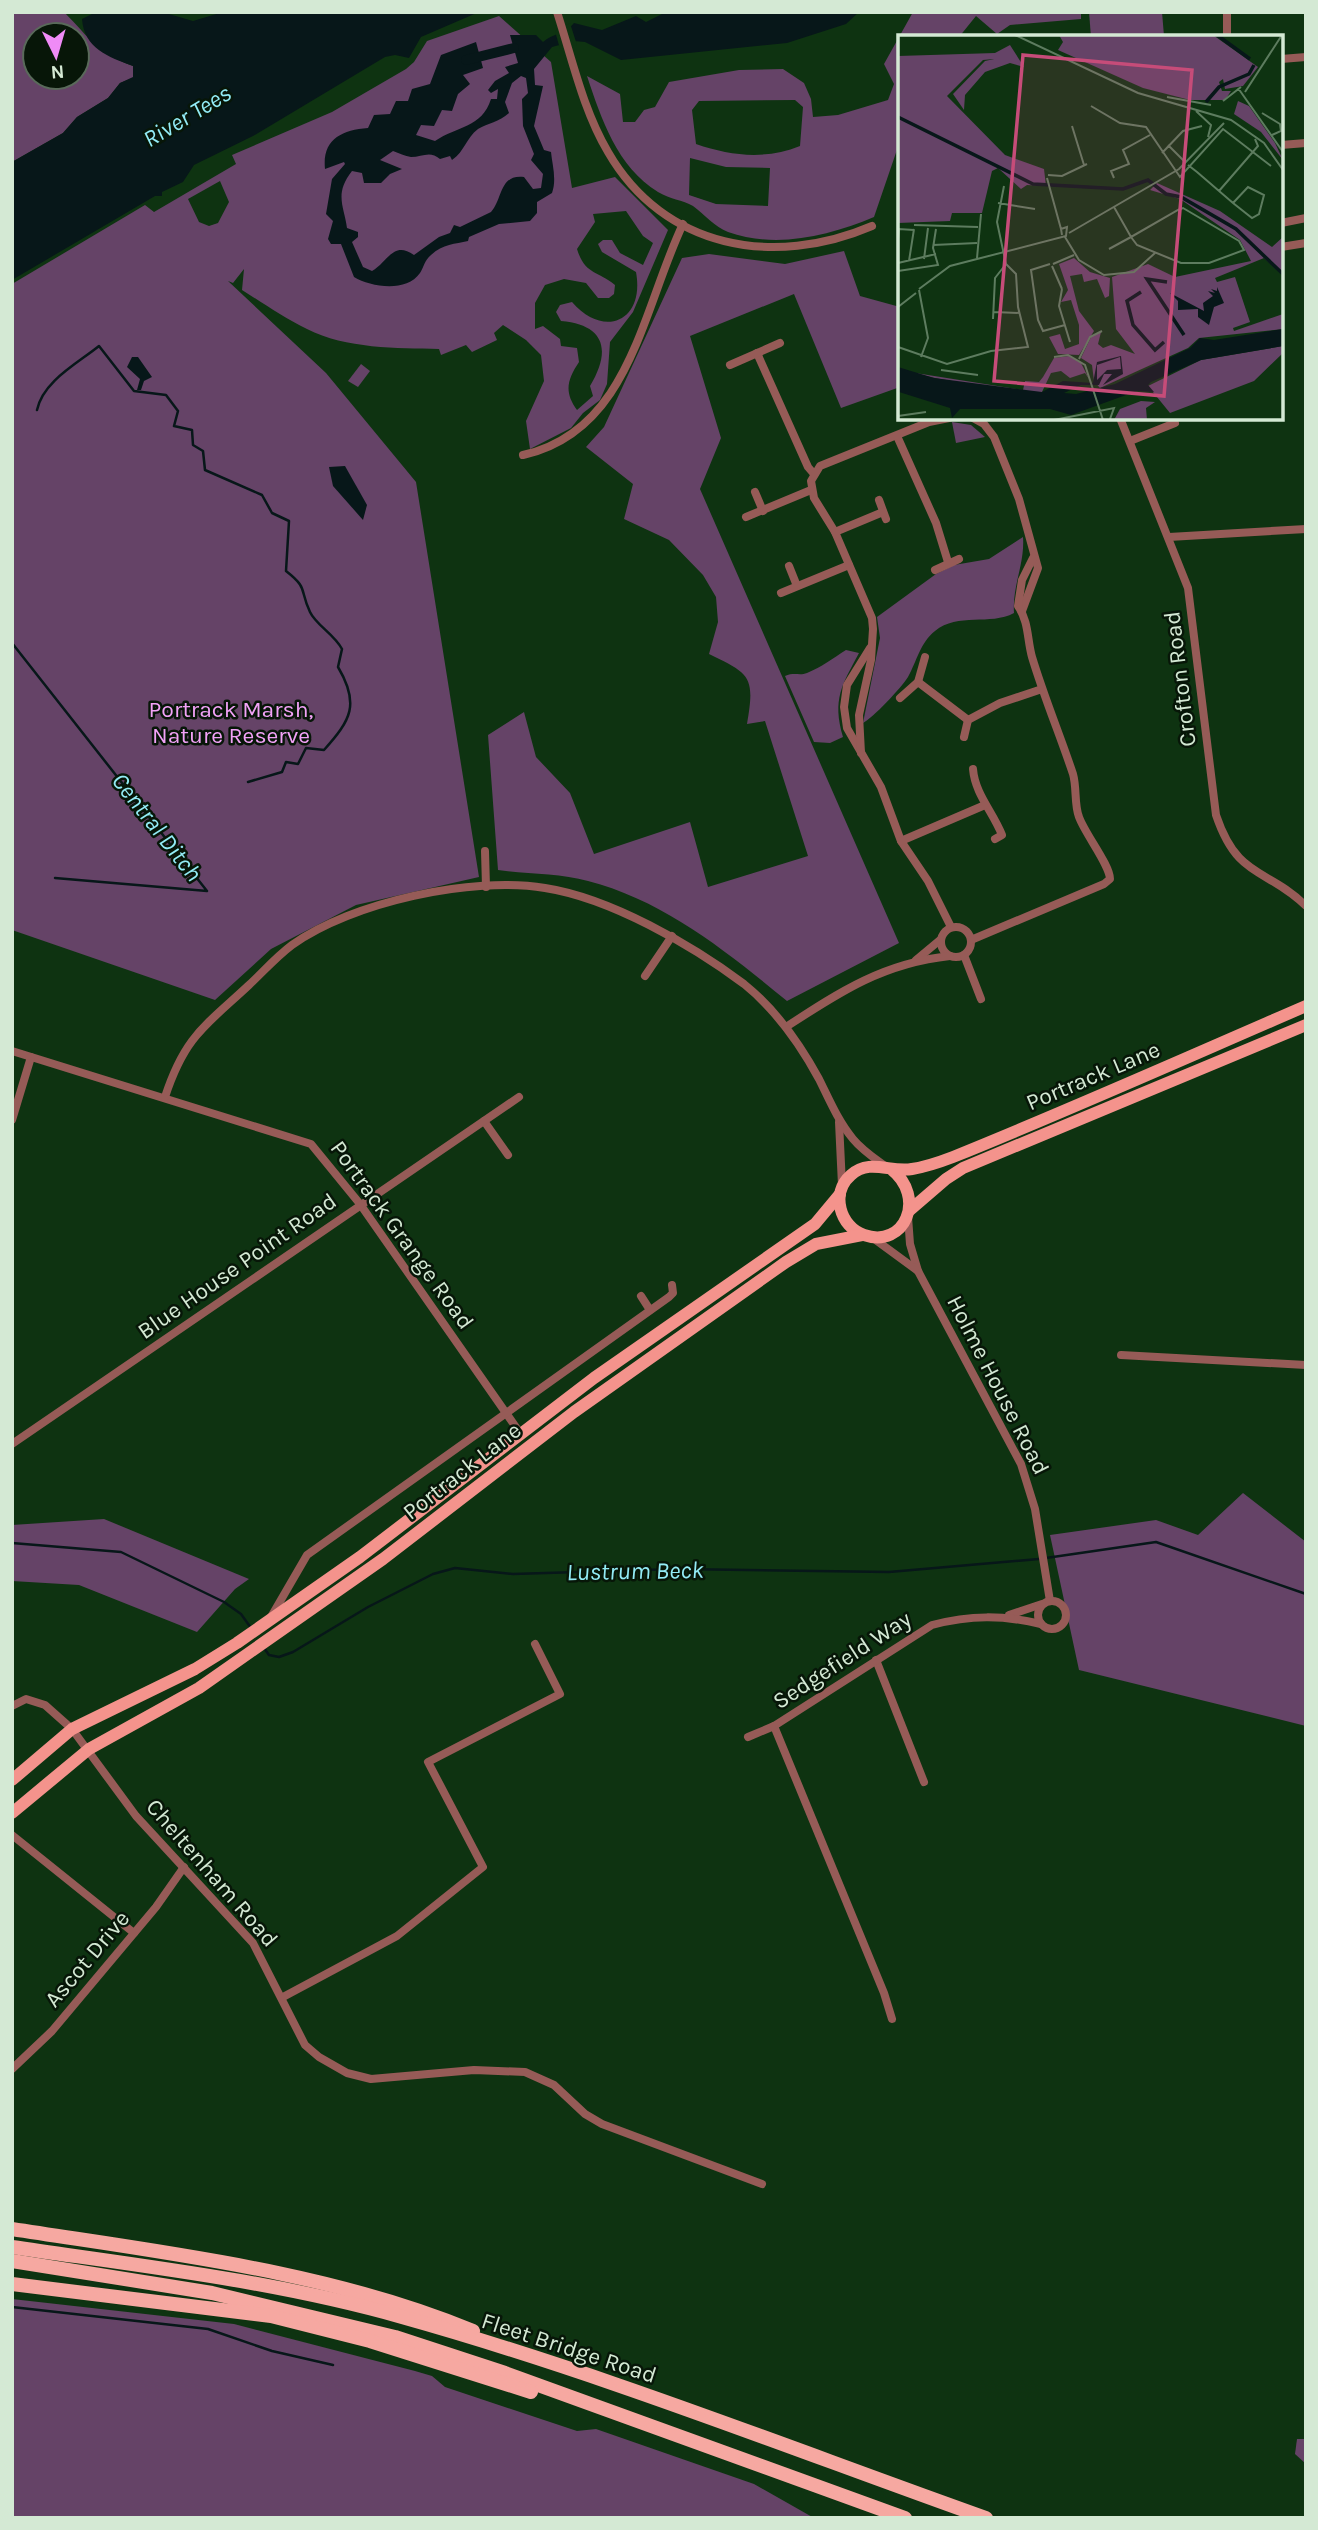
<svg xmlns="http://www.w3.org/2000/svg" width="1318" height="2530" viewBox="0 0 1318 2530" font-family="Karla,sans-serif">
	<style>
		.green { fill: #654367; fill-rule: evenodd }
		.water { fill: #071719; fill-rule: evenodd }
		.pier { fill: #0e3311 }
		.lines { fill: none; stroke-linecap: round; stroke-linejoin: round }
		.stream { stroke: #071719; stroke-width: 2.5 }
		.canal { stroke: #071719; stroke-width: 10 }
		.minor { stroke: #965b57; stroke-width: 8 }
		.primary { stroke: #f4938c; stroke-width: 12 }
		.trunk { stroke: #f6a8a1; stroke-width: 14 }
		.labels { text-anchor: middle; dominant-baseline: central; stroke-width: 5; stroke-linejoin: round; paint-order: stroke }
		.street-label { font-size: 23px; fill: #d4e9d4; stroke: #071608 }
		.park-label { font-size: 23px; fill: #f2a2f7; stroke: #071608 }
		.water-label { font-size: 24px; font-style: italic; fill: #93ecf6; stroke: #071608 }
		.inset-river { fill: none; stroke: #071719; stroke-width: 3.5 }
		.inset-road { fill: none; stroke: #5d7c5f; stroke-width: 2 }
		.view { fill: #c64c79; fill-opacity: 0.15; stroke: #c64c79; stroke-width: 3.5 }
		.inset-edge { fill: none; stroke: #d4e9d4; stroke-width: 3.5 }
	</style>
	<rect width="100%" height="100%" fill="#0e3311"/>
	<g class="green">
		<path d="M12,12H64C91,39 95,52 133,66V78L120,83L108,98L77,117L63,133L12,162ZM35,35H77V77H35Z"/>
		<path d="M913,12H1081V19L1010,25L997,34L976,16L959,37H900V141L874,217C829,236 776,249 728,232C715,227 704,214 693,206C683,200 669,199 658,192C617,167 601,118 587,76L620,94L623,122H635L644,110L655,107L669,82L739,70L783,69L804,83L811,99L813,117L838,115L888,100L894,84L884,64ZM795,100L803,107L800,146C765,160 731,156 696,144L692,110L699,101ZM690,158L726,167L770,168L768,206L716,204L689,195Z"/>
		<path d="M1089,12H1162L1164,36L1091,37Z"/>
		<path d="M499,16L551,62L572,188L615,177L668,230L633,312L610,342L607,384L600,400L583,413L571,428L530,449L526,421L544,381L541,355L526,340L503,325L494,333L497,340L472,352L466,345L441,355L439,349C397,348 346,349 307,329C284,318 263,303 242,290L244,269L233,283L228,281L326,373L416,482L479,877L356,905L271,949L215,1000L12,930V284L145,205L154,212L236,164L232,155L332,112L406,69L414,62L427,41ZM220,181L229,202L218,223L209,226L199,222L188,199ZM626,211L643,236L653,243L643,265L620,253L612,240H603L598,244L602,252L636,272C645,321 604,339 572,302L560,305L556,312L561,321C606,325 611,351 590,386L593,396L577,410C564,392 567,380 579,362L577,348L561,346L560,339L543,326L535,329V303L545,285L564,279L586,283L598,298H609L614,294L615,285C597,270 585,275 577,249L595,222L593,214Z"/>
		<path d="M844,251L860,296L900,307V387L841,408L794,294L690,336L721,438L700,489L899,943L787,1001C727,952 665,901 588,881C560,873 527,874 498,870L488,735L524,712L536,757L570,793L594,854L690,822L708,887L808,856L765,721L747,724C755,677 751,674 709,654L718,622L716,597L703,575L669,540L624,519L633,484L586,447L604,427L682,258L709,254L785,264Z"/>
		<path d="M361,364L370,371L358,387L348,381Z"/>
		<path d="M952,422L971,425L985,437L956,443Z"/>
		<path d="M1023,537C1025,564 1012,586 1014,613C990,626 958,612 935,631C920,643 917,661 908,677C901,688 873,718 863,723L880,638L877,617L936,574L954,565L989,559Z"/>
		<path d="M846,650L859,653C842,685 832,699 843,737L830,743L814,742L785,676C794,672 800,676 807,673C822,667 833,658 846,650Z"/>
		<path d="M1243,1493L1306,1542V1726L1079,1670L1050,1535L1156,1520L1198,1535Z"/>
		<path d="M104,1519L249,1579L235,1589L197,1632L79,1585L12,1581V1525Z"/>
		<path d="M12,2299L234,2324L415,2371L432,2376L445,2387L577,2431L596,2429L754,2484L814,2518H12Z"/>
		<path d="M1297,2439H1306V2464L1295,2454Z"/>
	</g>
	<g class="water">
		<path d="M96,12H162L193,21L223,12H479L421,37L409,58L395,55L385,57L253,136L194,165L183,182L162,192V196H155L12,280V162L63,133L77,117L108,98L120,83L133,77V66C108,57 84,48 82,19Z"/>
		<path d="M666,12H859L846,24L787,43L621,60L585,42L574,41L552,47L534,69L535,85L543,86L534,126L544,150L551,152C552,164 557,179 552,193L537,202V213L530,221L499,224L469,237L468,241C455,244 443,244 431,255C424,261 424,267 420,273C406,293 371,287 354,277L341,244H331L328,239L333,221L326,214L332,179L345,164L344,162L325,169C322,140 341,130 368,128L374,115L390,114L396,101H408L412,89L430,84L441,55L476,42L483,68L463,75L470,84L458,94L452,111L442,110L434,126L421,125L416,135L435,141C457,126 482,128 491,99H497L498,89L491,93L488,90L495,81L509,73L505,67L518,63L510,35H536L543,42C553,33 566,34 574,23L602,30L636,16L646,22ZM521,76L526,78L528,93L522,99L523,126L534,154L531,160L543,174L541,188L533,189L524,177C499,174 503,199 491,212L460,227L454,225L450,233L439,237L414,255C393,240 388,262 372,271L363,267L352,242L358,237V232L347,228C344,206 334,194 352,171L362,173L364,183H381L390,174L402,169L380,160L393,151C399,153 405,156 411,157C422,157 430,150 440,159L450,156L452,160C465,151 466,138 478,129C488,123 499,122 509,113L505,102L512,83Z"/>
		<path d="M132,357H138L152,377L144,381L141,390H137L140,379L127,367Z"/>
		<path d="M345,466L367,505L363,520L333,486L329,467Z"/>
	</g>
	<path class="pier" d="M570,23L577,45L560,49L555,31Z"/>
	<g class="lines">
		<g class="stream">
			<path d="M37,410C43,381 78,363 99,346L134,391L166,395L178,411L174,426L192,430L193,445L203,451L205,470L262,495L272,513L289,521L286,571C309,589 299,589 310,612C316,625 334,634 342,649L338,667C360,704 351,720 324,750L306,748L298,764L286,762L282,772L248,782"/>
			<path d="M12,643L207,891L55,878"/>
			<path d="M12,1543L121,1552L224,1602L241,1614L251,1628"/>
			<path d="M1046,1558L1156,1542L1306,1594"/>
			<path d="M264,1648L269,1655L279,1657L293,1652L368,1607L433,1574L455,1568L513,1574L678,1569L889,1572L1039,1559"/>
			<path d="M12,2307L208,2329L272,2351L333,2365"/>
		</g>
		<path class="canal" d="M466,60L514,48"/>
		<g class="minor">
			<path d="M557,12C572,58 583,110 608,152C664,249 774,268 872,226"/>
			<path d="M1227,12V37"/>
			<path d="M1281,59L1306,57"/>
			<path d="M1281,145L1306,143"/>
			<path d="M1281,223L1306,218"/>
			<path d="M1281,247L1306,243"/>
			<path d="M757,353L808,467L814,474"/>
			<path d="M730,365L780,343"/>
			<path d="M973,418L984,424L994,437L1019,499L1038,568L1022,611"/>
			<path d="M1120,418L1188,588L1216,815C1238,880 1266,867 1306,906"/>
			<path d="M897,436L936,523L948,562"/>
			<path d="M1130,441L1175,423"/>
			<path d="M523,455C630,431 642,310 683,224"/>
			<path d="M755,492L763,511"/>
			<path d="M879,500L886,519"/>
			<path d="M746,517L811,490"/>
			<path d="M835,532L883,512"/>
			<path d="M1169,537L1306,529"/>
			<path d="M789,566L797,586"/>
			<path d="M935,570L959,559"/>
			<path d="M781,593L849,565"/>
			<path d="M870,648L847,685L844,707L847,728L881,787L901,841L928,881L951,927"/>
			<path d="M918,682L968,720"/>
			<path d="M900,698L918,682L925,657"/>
			<path d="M964,737L968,720L1000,703L1042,689"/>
			<path d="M861,753L859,715L871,660L873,629L872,618L835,532L814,498L811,481L820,466L929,422L949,418"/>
			<path d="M973,769C975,794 993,812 1002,835L995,839"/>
			<path d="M901,841L985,805"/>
			<path d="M485,851L486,887"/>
			<circle cx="956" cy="942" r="15"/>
			<path d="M971,940L1104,884L1110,879C1110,865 1085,834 1079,817C1074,804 1077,788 1073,774C1060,735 1044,697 1032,657C1027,639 1029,622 1018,606L1022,580L1033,558"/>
			<path d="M964,955L981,999"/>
			<path d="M916,960L940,940"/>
			<path d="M645,976L672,936"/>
			<path d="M786,1027C841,991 884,963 950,956"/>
			<path d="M12,1051L311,1144L360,1204L520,1433"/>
			<path d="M165,1097C185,1036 205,1026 249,985C263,972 276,957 292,945C352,902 472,876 545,888C610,898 692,945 744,984C775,1009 800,1044 819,1079C829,1099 838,1121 853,1139C862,1150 874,1158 885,1166"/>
			<path d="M12,1120L31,1057"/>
			<path d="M484,1121L508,1155"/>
			<path d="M839,1122L842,1185"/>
			<path d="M908,1217L910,1244L918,1271L1021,1464L1035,1509L1050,1601"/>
			<path d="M873,1238L918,1271"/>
			<path d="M641,1296L650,1310"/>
			<path d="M1121,1355L1306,1365"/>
			<path d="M12,1444L519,1097"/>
			<circle cx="1052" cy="1615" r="14"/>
			<path d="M1009,1615L1042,1604"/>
			<path d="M271,1617L307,1555L669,1297L673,1293L672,1285"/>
			<path d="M876,1660L924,1782"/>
			<path d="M12,1706L26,1699L45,1705L72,1729L136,1816L253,1943L305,2045L319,2057L347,2073L371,2079L474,2070L525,2072L554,2085L585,2114L602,2124L762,2184"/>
			<path d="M774,1726L884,1993L892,2019"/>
			<path d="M748,1737L774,1726L932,1625C970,1615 1003,1615 1041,1624"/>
			<path d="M12,1835L134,1933"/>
			<path d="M283,1997L397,1936L483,1867L428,1762L560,1694L535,1644"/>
			<path d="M12,2069L52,2031L156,1907L184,1867"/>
		</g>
		<g class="primary">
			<path d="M891,1169C927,1197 905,1249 864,1235C840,1227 830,1193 851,1175C870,1158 890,1173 912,1169C925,1167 940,1162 953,1157C1072,1109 1188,1057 1306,1006"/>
			<path d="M910,1210L946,1179L963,1168L1306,1025"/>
			<path d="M12,1780L72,1729L195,1669L237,1643L360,1557L594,1378L815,1224L840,1194"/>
			<path d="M12,1813L89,1749L199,1688L383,1559L574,1412L786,1262L816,1244L862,1235"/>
		</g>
		<g class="trunk">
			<path d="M12,2229C166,2253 328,2271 473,2331"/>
			<path d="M12,2247C142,2266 275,2281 402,2317C599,2372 792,2449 986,2518"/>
			<path d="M12,2261L212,2293L395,2337L505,2373L905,2518"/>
			<path d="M12,2284L271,2316L370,2341L531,2392"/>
		</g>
	</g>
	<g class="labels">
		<g class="street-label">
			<text transform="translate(1180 679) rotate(-97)">Crofton Road</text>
			<text transform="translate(1093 1076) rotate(-23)">Portrack Lane</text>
			<text transform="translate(402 1235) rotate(54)">Portrack Grange Road</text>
			<text transform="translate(237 1266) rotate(-35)">Blue House Point Road</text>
			<text transform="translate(998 1385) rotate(63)">Holme House Road</text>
			<text transform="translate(462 1471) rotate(-38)">Portrack Lane</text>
			<text transform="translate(842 1660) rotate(-33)">Sedgefield Way</text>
			<text transform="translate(212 1873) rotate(49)">Cheltenham Road</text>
			<text transform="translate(87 1959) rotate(-50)">Ascot Drive</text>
			<text transform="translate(569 2348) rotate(18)">Fleet Bridge Road</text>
		</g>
		<g class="park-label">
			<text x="231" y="709">Portrack Marsh,<tspan x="231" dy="26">Nature Reserve</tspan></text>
		</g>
		<g class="water-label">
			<text transform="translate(187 116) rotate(-31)">River Tees</text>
			<text transform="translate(157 827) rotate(52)">Central Ditch</text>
			<text transform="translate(635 1571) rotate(-1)">Lustrum Beck</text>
		</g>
	</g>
	<g transform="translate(898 35)">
		<rect width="385" height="385" fill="#0e3311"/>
		<path d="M161,0H315L360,32L345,51L327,54L325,44L321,47L324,56H333L327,65H292L245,53L160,15L165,7ZM112,10L126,32L112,28L87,37L67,60L66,75L55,59L87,26L96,24L85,25L49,61L107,120L146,134L148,151L129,150L123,154L100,133L94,136L84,178H54L52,186L0,188V21L97,18ZM340,66L351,71L377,108L385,125L363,97L336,79ZM259,148L322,176L374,212L385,202V240L366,223L317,243L319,247L337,242L352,287L335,293L336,296L385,279V294L301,303L290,313L202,353L196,346L194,330L183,323L193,302L203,297L200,309L205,313L213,310L237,319L218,294L214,242L250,229L277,242L353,226L342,205L282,164L252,155ZM176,223L192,237L212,243L211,261L207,263L199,244L186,247L184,239L172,241L181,276L196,296L181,320L160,319L151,302L162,299L167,314L181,309V290L173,265L163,267L170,255L161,229ZM385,311V318L356,346L272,378L250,351L303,325ZM171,321L183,328L191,344L187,338L172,343L163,336L153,338L144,357H115L37,343L11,337L125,355L127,346L141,347L145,342L156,323ZM243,366L257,367L248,373L249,385H216L222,374Z" fill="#654367"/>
		<path d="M319,252L326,268L316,272L311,290L300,282V274L280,275V266L272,258L306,276L305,268L315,261L310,256L317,258L313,254L319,256ZM385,294V311L303,325L253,347L250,350L256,357L239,356L173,380L152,374H62L54,383L52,373L1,357L0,366V332L36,343L144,357L165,346L195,348L199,327L223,321L225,339L205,350L214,339H206L201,350H183L166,358L178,359L217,349L292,313L302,303L316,305ZM222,322L223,334L209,335L199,345V330Z" fill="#071719" fill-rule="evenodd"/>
		<path class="inset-river" d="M319,0L352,24M308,67L321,52L351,39L356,30M0,82L135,149L225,154L250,145L268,159L283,162L338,194L385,239M269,247L249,244L286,300M243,257L229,266L235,290L257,315L266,307"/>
		<path class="inset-road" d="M117,0L240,58L333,85L366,108L385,135M340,53L385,117M347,57L384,0M269,62L313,70M325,66L343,52M193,71L222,88L248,92L282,142L325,94L373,131M298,76L313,90L310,102M364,78L382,89L383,96L374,100M174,91L186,130M270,110L286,126M264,118L285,96L304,91M290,130L299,137L335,168L354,183L361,179L366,160L350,152L335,168M150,140L164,141L189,129M149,143L163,194M216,143L213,136L231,129L225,115L252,100M321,156L360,111L357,104M100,168L137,174M16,190L80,192M171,198L281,134L326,88M167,202L181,225L206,240L236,237L257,218M0,204L1,194L16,195M35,210L79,208M211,214L233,202L280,175L285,173L341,206L346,215L311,228H283L239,210L233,202L216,172M79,223L83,179M26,224L30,193M11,226L16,194M0,228L38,219M152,229L133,235L140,285L145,296L167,290M155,229L176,220M154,231L164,254M0,236L40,230L35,213L38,194M21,254L52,231L168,201L169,192L163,194L164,200M164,254L161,271L172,307M21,255L30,303L23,322M0,272L18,258M96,277L122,278M95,284L97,243L108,229M0,312L49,329L93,316L130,312L120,272L118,239L108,229L99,187L106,151M156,322L170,320L187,330L205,385M181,324L192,302L204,296M43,335L80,340M0,381L28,377M156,385L216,373L212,384"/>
		<path class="view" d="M125,20L294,35L266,361L96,346Z"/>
		<rect width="385" height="385" class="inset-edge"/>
	</g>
	<rect width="1318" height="2530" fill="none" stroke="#d4e9d4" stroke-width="28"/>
	<g transform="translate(56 56) rotate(175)"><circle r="33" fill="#071608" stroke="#596a5a" stroke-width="2"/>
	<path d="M0-5L12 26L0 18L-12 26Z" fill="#ef8bf6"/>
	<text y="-10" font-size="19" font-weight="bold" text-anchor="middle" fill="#d4e9d4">N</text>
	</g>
</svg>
